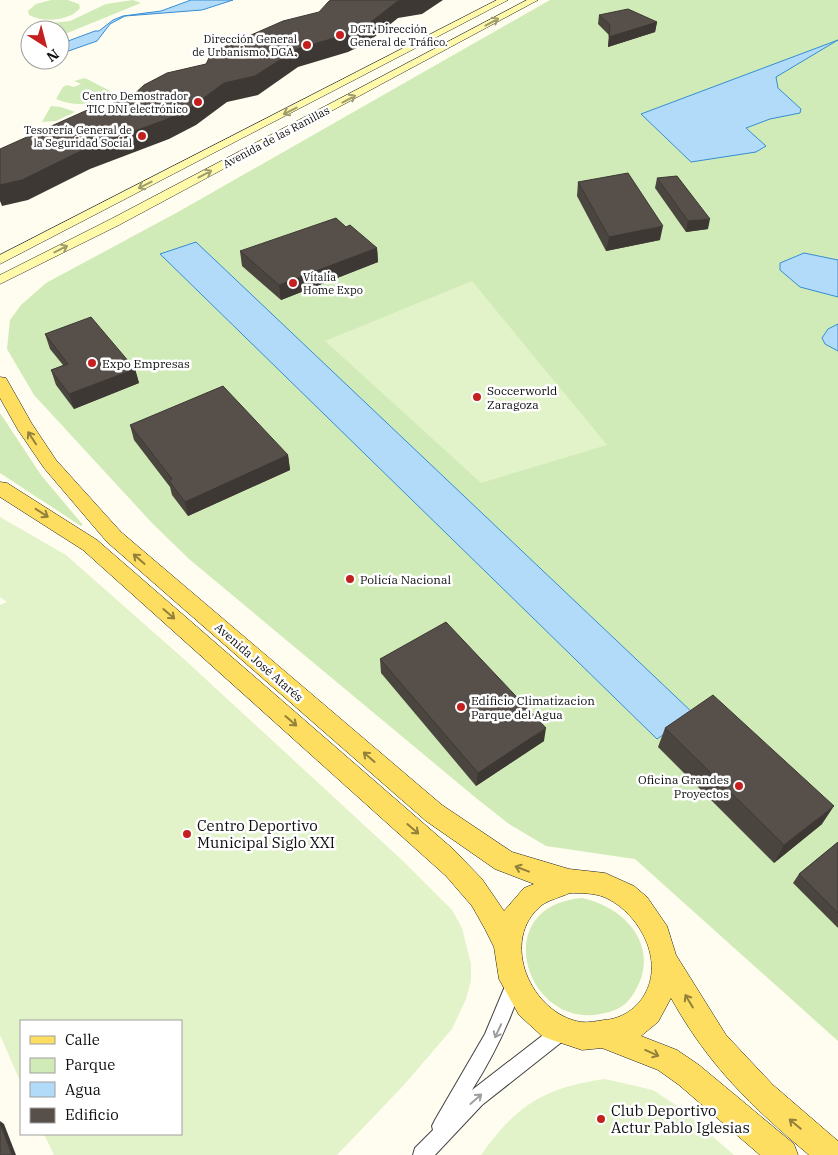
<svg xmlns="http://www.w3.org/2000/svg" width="838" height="1155" viewBox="0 0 838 1155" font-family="'IBM Plex Serif',serif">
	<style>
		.green { fill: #d0ebb7 }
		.pitch { fill: #e2f2c9 }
		.water { fill: #b2dbf9; stroke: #358dd3 }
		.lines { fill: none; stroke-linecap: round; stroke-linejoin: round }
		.minor-casing { stroke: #414141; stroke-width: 2 }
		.secondary-casing { stroke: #303030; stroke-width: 1 }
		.primary-casing { stroke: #1f1f1f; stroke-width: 1 }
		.minor { fill: #fff; fill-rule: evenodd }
		.secondary { fill: #fff9aa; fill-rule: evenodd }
		.primary { fill: #fede60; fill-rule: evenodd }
		.wall { fill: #4b4540 }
		.shaded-wall { fill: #3d3834 }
		.building { fill: #57504a; stroke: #3d3834 }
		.oneway { stroke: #9f9b6c }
		.oneway2 { stroke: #92803b }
		.oneway3 { stroke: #9f9f9f }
		.poi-dot { fill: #c52020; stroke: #fff; stroke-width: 2 }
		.labels { text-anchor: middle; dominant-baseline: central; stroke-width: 5; stroke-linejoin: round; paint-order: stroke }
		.far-poi-label { font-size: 11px; fill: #0e0e0e; stroke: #fff; text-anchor: end }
		.far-street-label { font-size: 11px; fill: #0e0e0e; stroke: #fff }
		.poi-label { font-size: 12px; fill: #0e0e0e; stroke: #fff; text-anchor: start }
		.street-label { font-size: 12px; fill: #0e0e0e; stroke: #fff }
		.near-poi-label { font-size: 15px; fill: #0e0e0e; stroke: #fff; text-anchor: start }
	</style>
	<rect width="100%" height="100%" fill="#fffdef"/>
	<g class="green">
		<path d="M51,0H68L79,4L80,8C70,21 43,23 29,15L28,11L36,4Z"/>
		<path d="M133,0L141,3L60,36V30H33V25L70,21L106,4Z"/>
		<path d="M550,0H838V1041L635,859L546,846L509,824L476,798L189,559L152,523L34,395L7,349L10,320L21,305L46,283L178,212Z"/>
		<path d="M85,78L116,94C95,104 77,108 56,99L63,87L67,85L74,87L81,84L74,81Z"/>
		<path d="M51,106L61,107L75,112L56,121L42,122Z"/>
		<path d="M0,413L41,475L83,525L81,526L0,473Z"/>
		<path d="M582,898C629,908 663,951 632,996C625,1007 613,1012 600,1014C526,1029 487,906 582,898Z"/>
	</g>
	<g class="pitch">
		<path d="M472,281L607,445L481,483L325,341Z"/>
		<path d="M0,517L66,555L185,660L403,861L452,910L462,928L471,964V981L466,999L452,1029L403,1086L337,1155H54L44,1134H181V1021H21V1083L0,1035V605L7,602L0,597Z"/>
		<path d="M605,1079L653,1090L680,1108L734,1155H481C517,1105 543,1088 605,1079Z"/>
	</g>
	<g class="water">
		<path d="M191,0H233L202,10L125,16L110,24L97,41L60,54V44L95,31H99L113,20L123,16L161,11Z"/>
		<path d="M838,40L776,77L778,88L801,109L800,113L770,119L746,128L766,146L756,152L691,162L641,114Z"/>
		<path d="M196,242L694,714L657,739L160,254Z"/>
		<path d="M804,253L838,260V297L800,287L780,270V263Z"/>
		<path d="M838,324V351L825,344L822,338L828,329Z"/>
	</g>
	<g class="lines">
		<defs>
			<path id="minor" d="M514,977L520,979L522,985C510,1022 493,1057 472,1090L556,1025L562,1022L568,1025L571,1031L568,1037L482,1105L435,1155H413L415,1148L433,1130L432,1126L435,1120L485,1034L508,979Z"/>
			<g id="secondary">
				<path d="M497,0H508L0,264V255Z"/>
				<path d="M527,0H538L119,225L0,284V275L111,219Z"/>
			</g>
			<path id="primary" d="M0,377L6,378L32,424L56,460L121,532L442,805L512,852L569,869L605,873L634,886L647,897L667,926L676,955L726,1035L773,1085L838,1141V1155H809C750,1105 709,1066 671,998L658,1022L641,1036L677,1050L699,1065L794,1144L798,1155H760L679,1085L658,1070L602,1048L582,1050L552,1040L542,1036L519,1015L499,979L494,947L485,929L472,906L446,876L83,550L0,497V482L7,483L97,540L453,849L482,879L504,911L524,888L534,884L495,869L426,821L107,542L44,468L18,430L0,398ZM570,893C581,893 594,893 604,897C637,911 664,957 646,992C638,1008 622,1019 604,1020C597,1021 588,1023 581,1022C531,1014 498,940 542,905C549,900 561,897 570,893Z"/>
		</defs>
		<use href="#minor" class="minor-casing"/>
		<use href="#secondary" class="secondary-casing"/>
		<use href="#primary" class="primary-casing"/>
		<use href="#minor" class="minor"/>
		<use href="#secondary" class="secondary"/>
		<use href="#primary" class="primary"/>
	</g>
	<g class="wall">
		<path d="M599,15L657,22L655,32L608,47L609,35L598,24Z"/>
		<path d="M657,178L708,229L686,232L655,188Z"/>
		<path d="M578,182L660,240L606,251L577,196Z"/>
		<path d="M346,227L377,248L378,262L281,300L242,266L240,251Z"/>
		<path d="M45,334L135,369L139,383L74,409L56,385L51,370L63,365L50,349Z"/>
		<path d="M130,425L288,455L290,470L188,516L172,495L170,487L134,440Z"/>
		<path d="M380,659L544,741L476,786L381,673Z"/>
		<path d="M665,728L822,824L774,863L658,747Z"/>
		<path d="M838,842V928L793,883L799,874Z"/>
	</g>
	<g class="shaded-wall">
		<path d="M402,0H443L422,14L398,18L367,43L348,52L298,67L258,95L227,102L196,125L169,139L90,169L28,200L2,206L0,201V185L224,83L398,1Z"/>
		<path d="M657,22L655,32L608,47L609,37Z"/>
		<path d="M710,219L708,229L686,232L688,221Z"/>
		<path d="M663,226L660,240L606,251L609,237Z"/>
		<path d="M377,248L378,262L281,300L279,285Z"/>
		<path d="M135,369L139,383L74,409L69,394Z"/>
		<path d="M288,455L290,470L188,516L185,502Z"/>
		<path d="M546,728L544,741L476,786L478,773Z"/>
		<path d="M834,806L822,824L774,863L784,845Z"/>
		<path d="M0,1121L4,1124L16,1155H12L0,1124Z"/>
	</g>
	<g class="building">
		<path d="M332,0H402L398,1L367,25L348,34L297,49L255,76L224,83L193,106L165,120L85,149L22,180L0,185V149L85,111L129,99L144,85L167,73L206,64L211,54L217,50L283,21L319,12L329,1Z"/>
		<path d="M628,9L657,22L609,37L610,25L599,15Z"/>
		<path d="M628,173L663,226L609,237L578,182Z"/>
		<path d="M677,176L710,219L688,221L657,178Z"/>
		<path d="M336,218L346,227L350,225L377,248L279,285L240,251Z"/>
		<path d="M91,317L135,369L69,394L51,370L68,364L45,334Z"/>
		<path d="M223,386L288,455L185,502L169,481L172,479L130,425Z"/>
		<path d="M446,622L546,728L478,773L380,659Z"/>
		<path d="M713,695L834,806L784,845L665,728Z"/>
		<path d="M838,842V913L799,874Z"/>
		<path d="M0,1124L12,1155H0Z"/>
	</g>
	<defs><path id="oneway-shaft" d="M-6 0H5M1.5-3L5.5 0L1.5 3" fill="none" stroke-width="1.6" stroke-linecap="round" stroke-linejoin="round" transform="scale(1.25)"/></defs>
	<g class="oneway">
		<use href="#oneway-shaft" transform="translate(492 22) rotate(-28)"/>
		<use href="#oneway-shaft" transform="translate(349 99) rotate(-28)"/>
		<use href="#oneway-shaft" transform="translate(290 111) rotate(153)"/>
		<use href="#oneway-shaft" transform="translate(205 174) rotate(-28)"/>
		<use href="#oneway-shaft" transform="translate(145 185) rotate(153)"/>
		<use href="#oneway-shaft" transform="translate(61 249) rotate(-27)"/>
	</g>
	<g class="oneway2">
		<use href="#oneway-shaft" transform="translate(32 438) rotate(-123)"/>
		<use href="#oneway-shaft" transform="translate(42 513) rotate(33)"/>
		<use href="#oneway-shaft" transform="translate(139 559) rotate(-139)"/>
		<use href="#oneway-shaft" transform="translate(169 614) rotate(41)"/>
		<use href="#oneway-shaft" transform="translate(291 721) rotate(41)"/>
		<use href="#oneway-shaft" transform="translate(369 757) rotate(-139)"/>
		<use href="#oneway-shaft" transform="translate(413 829) rotate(41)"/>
		<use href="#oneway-shaft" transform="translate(522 869) rotate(-159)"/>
		<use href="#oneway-shaft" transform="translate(689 1001) rotate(-121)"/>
		<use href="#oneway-shaft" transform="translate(652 1053) rotate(24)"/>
		<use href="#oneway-shaft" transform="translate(795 1124) rotate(-140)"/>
	</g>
	<g class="oneway3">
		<use href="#oneway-shaft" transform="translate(498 1031) rotate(115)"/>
		<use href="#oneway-shaft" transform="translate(476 1099) rotate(-41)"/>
	</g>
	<g class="poi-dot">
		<circle cx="340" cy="35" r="5"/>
		<circle cx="307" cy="45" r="5"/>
		<circle cx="198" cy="102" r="5"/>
		<circle cx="142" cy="136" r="5"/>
		<circle cx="293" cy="283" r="5"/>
		<circle cx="92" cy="363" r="5"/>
		<circle cx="477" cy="397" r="5"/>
		<circle cx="350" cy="579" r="5"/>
		<circle cx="461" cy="707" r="5"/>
		<circle cx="739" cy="786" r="5"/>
		<circle cx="187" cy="834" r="5"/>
		<circle cx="601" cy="1119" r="5"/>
	</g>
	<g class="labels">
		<g class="far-poi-label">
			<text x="350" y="29" text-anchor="start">DGT. Dirección<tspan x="350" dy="13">General de Tráfico.</tspan></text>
			<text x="297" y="39">Dirección General<tspan x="297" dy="13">de Urbanismo. DGA.</tspan></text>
			<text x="188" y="96">Centro Demostrador<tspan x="188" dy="13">TIC DNI electrónico</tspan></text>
			<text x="132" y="130">Tesorería General de<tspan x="132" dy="13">la Seguridad Social</tspan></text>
			<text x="303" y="277" text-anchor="start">Vitalia<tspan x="303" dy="13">Home Expo</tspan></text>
		</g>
		<g class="far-street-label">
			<text transform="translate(276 137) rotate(-28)">Avenida de las Ranillas</text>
		</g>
		<g class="poi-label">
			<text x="102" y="363">Expo Empresas</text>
			<text x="487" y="390">Soccerworld<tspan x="487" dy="14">Zaragoza</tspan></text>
			<text x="360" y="579">Policía Nacional</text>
			<text x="471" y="700">Edificio Climatizacion<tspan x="471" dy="14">Parque del Agua</tspan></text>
			<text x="729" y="779" text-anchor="end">Oficina Grandes<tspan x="729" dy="14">Proyectos</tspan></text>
		</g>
		<g class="street-label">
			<text transform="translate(259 662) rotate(41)">Avenida José Atarés</text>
		</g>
		<g class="near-poi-label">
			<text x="197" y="825">Centro Deportivo<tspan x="197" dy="17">Municipal Siglo XXI</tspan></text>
			<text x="611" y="1110">Club Deportivo<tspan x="611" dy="17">Actur Pablo Iglesias</tspan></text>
		</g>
	</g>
	<rect x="20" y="1020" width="162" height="115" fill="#ffffff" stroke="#9f9f9f"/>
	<rect x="30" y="1036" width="25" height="8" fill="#fede60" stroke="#9f9f9f"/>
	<text x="65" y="1045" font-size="15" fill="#0e0e0e">Calle</text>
	<rect x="30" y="1058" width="25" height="15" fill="#d0ebb7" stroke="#9f9f9f"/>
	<text x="65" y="1070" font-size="15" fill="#0e0e0e">Parque</text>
	<rect x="30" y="1082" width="25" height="15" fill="#b2dbf9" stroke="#9f9f9f"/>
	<text x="65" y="1095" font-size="15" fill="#0e0e0e">Agua</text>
	<rect x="30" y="1108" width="25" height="15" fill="#57504a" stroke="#9f9f9f"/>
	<text x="65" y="1120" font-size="15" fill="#0e0e0e">Edificio</text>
	<g transform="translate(45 45) rotate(144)"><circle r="24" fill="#ffffff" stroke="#9f9f9f"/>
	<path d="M0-4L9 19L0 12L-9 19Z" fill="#c52020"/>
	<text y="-8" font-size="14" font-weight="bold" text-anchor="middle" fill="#0e0e0e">N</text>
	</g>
</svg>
